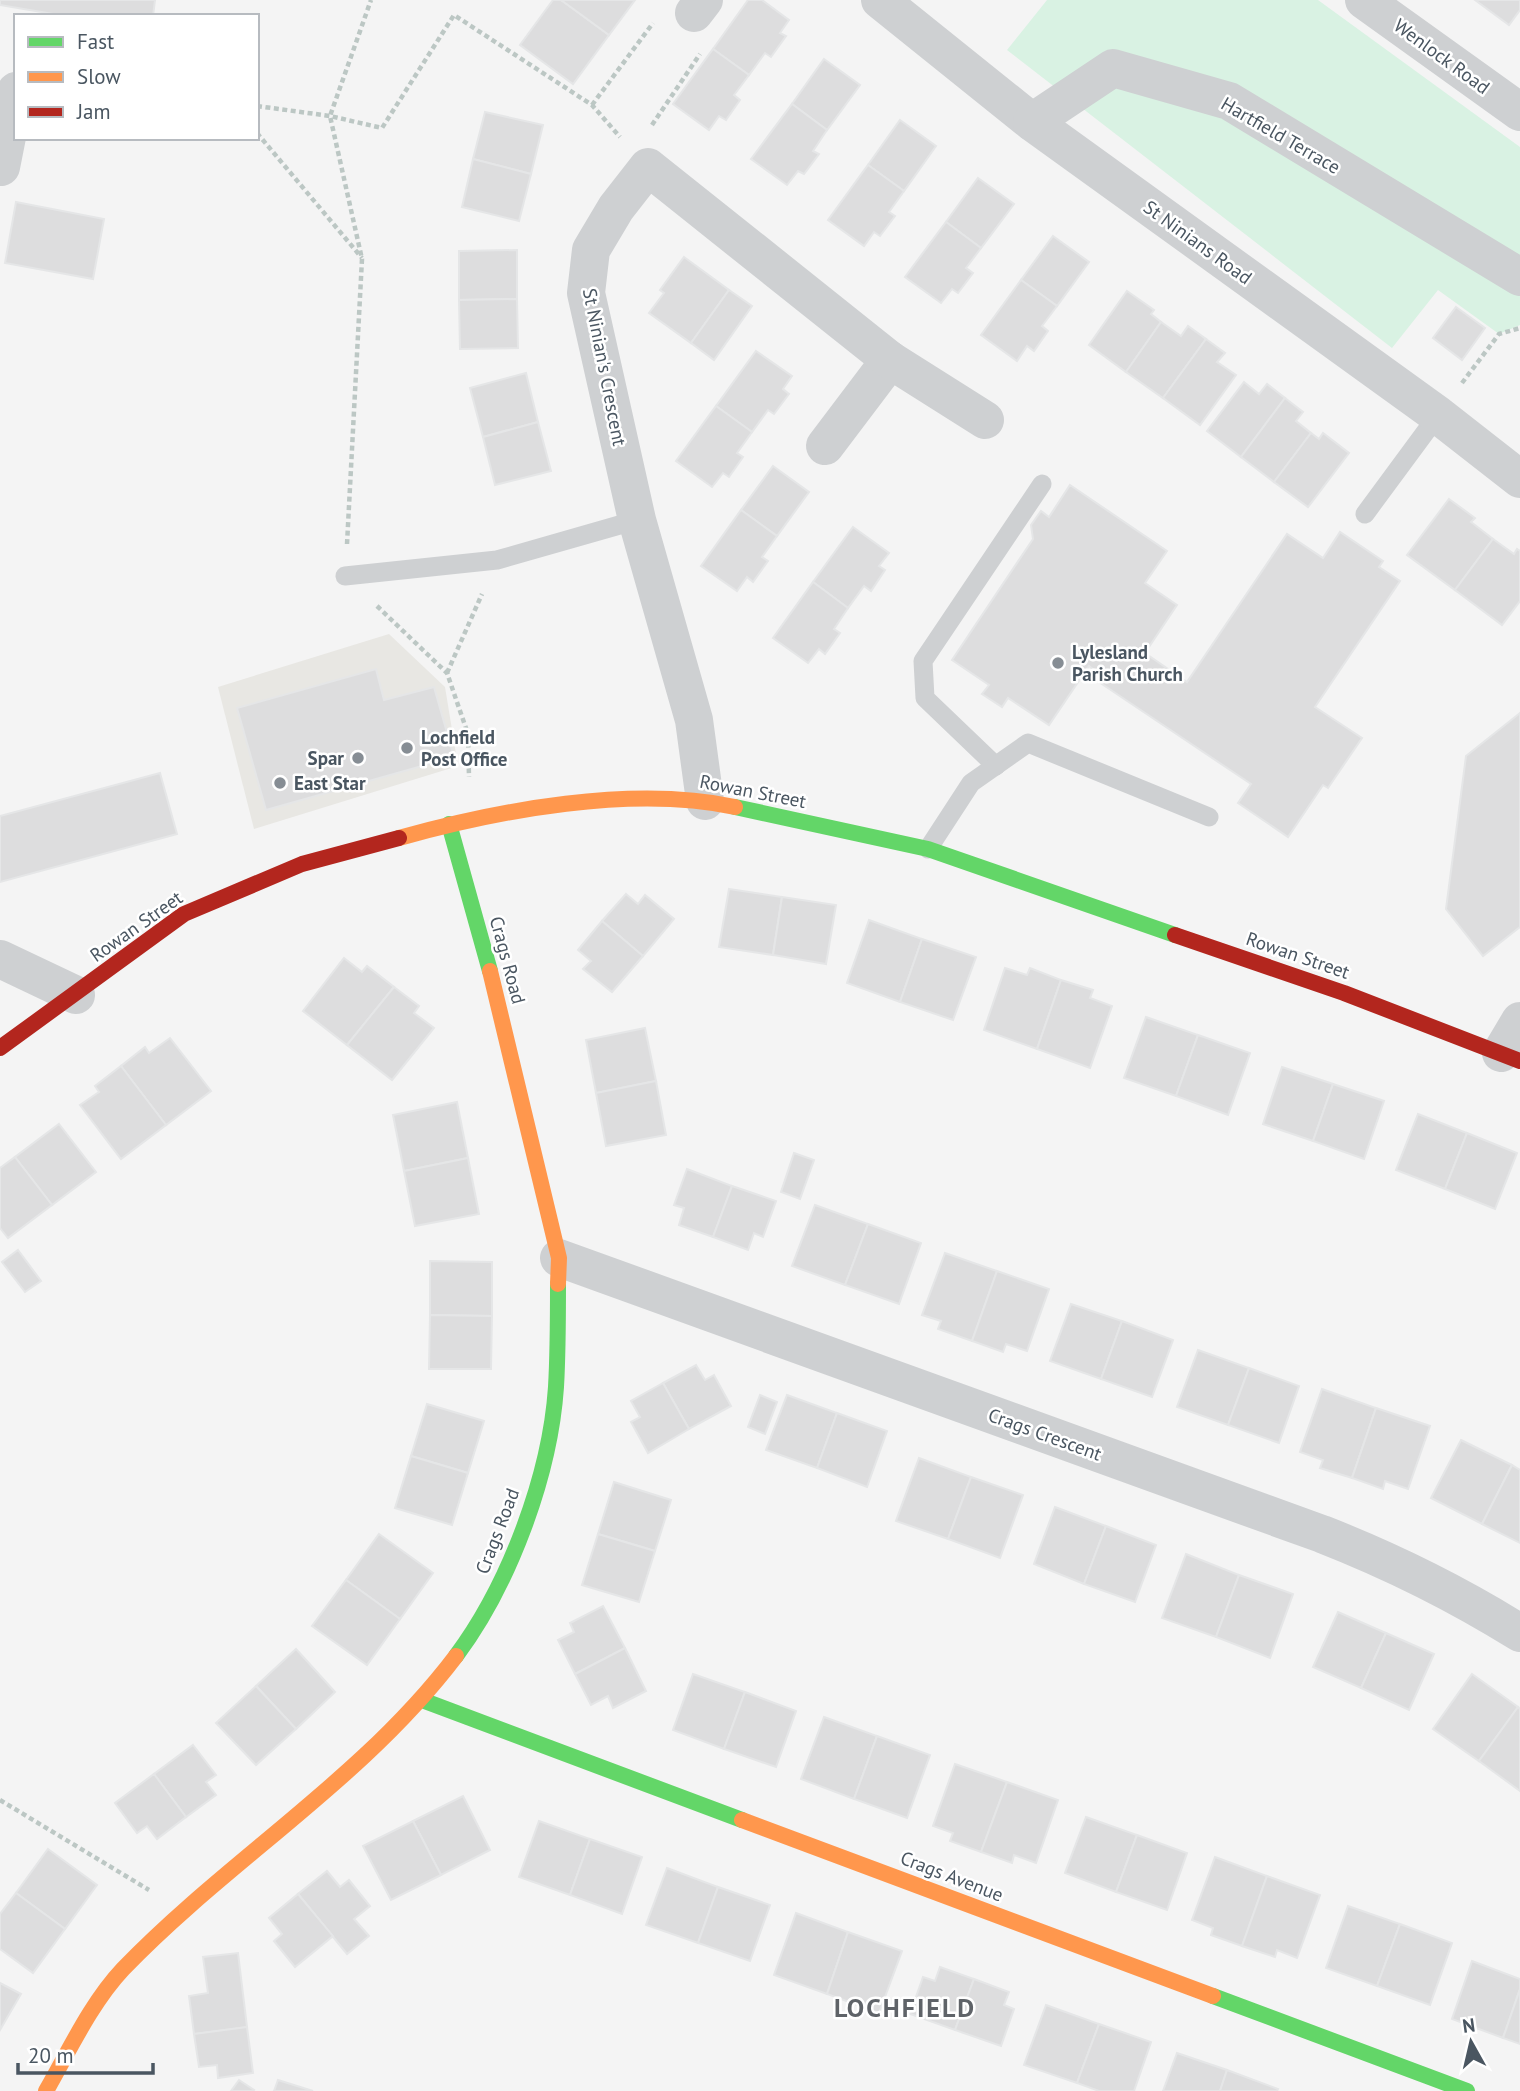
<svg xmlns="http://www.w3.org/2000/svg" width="1520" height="2091" viewBox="0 0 1520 2091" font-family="'PT Sans',sans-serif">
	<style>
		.commercial { fill: #e8e7e3 }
		.green { fill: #d9f2e3 }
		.building { fill: #ddddde; stroke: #e5e6e7; stroke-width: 2 }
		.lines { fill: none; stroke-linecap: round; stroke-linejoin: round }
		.path { stroke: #bcc7c4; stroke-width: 4.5; stroke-dasharray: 5 3.5; stroke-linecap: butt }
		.lane { stroke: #ced0d2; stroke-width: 19 }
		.street { stroke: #ced0d2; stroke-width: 38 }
		.fast { stroke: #63d668; stroke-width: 16 }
		.slow { stroke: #ff974d; stroke-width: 16 }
		.jam { stroke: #b3261e; stroke-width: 16 }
		.poi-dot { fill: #868d94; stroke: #fff; stroke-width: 2.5 }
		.labels { text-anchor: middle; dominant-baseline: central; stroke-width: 5; stroke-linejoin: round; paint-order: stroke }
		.street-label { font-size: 19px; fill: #4a5661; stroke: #fff }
		.poi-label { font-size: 19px; font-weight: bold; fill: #4a5661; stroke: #fff; text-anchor: start }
		.district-label { font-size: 26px; font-weight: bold; letter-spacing: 2px; fill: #5f6368; stroke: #fff }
	</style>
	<rect width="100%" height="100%" fill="#f4f4f4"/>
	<path class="commercial" d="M389,634L445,687L458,766L254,829L218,687Z"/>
	<path class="green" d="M1047,0H1318L1520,147V325L1499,334L1438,290L1392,348L1007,50Z"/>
	<g class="building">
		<path d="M0,0H155L153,16H65L0,5Z"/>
		<path d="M553,0H561L609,35L573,84L520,45Z"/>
		<path d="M561,0H635L609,35Z"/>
		<path d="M748,0H762L789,20L780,33L786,36L771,57L765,53L749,75L713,49Z"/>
		<path d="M1475,0H1520V10L1509,25Z"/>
		<path d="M713,49L749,75L734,95L740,100L726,120L719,116L709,130L673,104Z"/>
		<path d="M824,59L860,85L827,130L792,104Z"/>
		<path d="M792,104L827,130L813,151L819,154L804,174L798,171L787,185L751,159Z"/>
		<path d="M485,112L543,125L531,174L473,159Z"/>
		<path d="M900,120L936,146L904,191L868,165Z"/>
		<path d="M473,159L531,174L519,221L462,207Z"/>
		<path d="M868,165L904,191L889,212L895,216L880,236L874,232L864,246L828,220Z"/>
		<path d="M978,178L1014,204L981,248L946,222Z"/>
		<path d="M16,202L104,219L93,279L5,263Z"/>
		<path d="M946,222L981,248L966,268L973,273L958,293L952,289L941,303L905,277Z"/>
		<path d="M1053,236L1089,262L1057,306L1021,280Z"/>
		<path d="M517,250V299L459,300V251Z"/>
		<path d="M684,257L729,290L691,343L649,313L664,293L660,290Z"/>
		<path d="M1021,280L1057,306L1042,326L1048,331L1034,351L1027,346L1017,361L981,335Z"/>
		<path d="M729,290L752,306L714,360L691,343Z"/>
		<path d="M1127,291L1154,310L1151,314L1161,322L1126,372L1089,345Z"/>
		<path d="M517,299L518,348L460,349L459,300Z"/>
		<path d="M1456,307L1485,328L1462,360L1433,338Z"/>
		<path d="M1161,322L1181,336L1188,326L1206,339L1163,398L1126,372Z"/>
		<path d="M1206,339L1225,353L1217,362L1236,375L1200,425L1163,398Z"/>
		<path d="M756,351L792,376L783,389L789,394L774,414L768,410L752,432L716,406Z"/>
		<path d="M526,373L538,422L483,437L470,388Z"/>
		<path d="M1244,382L1259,394L1267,384L1285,398L1241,457L1207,431Z"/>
		<path d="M1285,398L1303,412L1296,421L1311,433L1274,482L1241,457Z"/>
		<path d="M716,406L752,432L737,453L743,457L729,477L723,473L712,487L676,461Z"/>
		<path d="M538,422L551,471L495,485L483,437Z"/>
		<path d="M1311,433L1319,439L1323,433L1349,453L1308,507L1274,482Z"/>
		<path d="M773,466L809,492L777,536L741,510Z"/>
		<path d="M1070,485L1167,551L1145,583L1177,605L1145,653L1187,682L1287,534L1323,558L1340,532L1383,561L1379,567L1400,581L1315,707L1362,738L1328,788L1323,785L1288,837L1238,803L1251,784L1090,676L1094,670L1089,666L1049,725L1008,698L1002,707L982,694L989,685L952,660L1033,539L1031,525L1041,511L1049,517Z"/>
		<path d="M1449,499L1475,518L1471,522L1493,539L1455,590L1407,555Z"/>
		<path d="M741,510L777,536L762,557L768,561L753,582L747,577L737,591L701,566Z"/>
		<path d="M853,527L889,553L879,566L885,570L871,591L864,586L848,608L813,582Z"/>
		<path d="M1493,539L1514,554L1517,549L1520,551V601L1502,625L1455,590Z"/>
		<path d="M813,582L848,608L834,629L840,633L825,654L819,649L808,663L773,638Z"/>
		<path d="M376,669L384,700L434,687L454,757L266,810L237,708Z"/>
		<path d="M1520,713V927L1483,956L1446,909L1466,756Z"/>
		<path d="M160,773L177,834L0,882V816Z"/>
		<path d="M729,889L782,897L773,955L719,947Z"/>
		<path d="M626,894L638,904L645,895L674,919L643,956L602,921Z"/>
		<path d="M782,897L836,905L826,964L773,955Z"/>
		<path d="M869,920L922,939L900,1002L847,983Z"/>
		<path d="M602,921L643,956L612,992L583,969L591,961L578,950Z"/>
		<path d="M922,939L976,957L953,1020L900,1002Z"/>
		<path d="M344,958L362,972L367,966L394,987L347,1045L303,1011Z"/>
		<path d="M1005,968L1027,975L1030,968L1061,980L1037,1049L984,1030Z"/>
		<path d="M1061,980L1093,990L1090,998L1112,1006L1090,1068L1037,1049Z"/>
		<path d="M394,987L419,1006L414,1013L434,1028L392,1080L347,1045Z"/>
		<path d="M1146,1017L1198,1035L1176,1096L1124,1078Z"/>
		<path d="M645,1028L656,1081L596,1093L586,1040Z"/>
		<path d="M1198,1035L1250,1053L1228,1115L1176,1096Z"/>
		<path d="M170,1038L211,1091L166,1125L121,1066L145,1047L149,1053Z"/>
		<path d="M121,1066L166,1125L121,1159L80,1105L99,1092L95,1086Z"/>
		<path d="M1282,1067L1333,1084L1313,1141L1263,1124Z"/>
		<path d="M656,1081L666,1135L606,1146L596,1093Z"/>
		<path d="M1333,1084L1384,1101L1364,1159L1313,1141Z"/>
		<path d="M457,1102L468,1158L404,1171L393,1115Z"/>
		<path d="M1418,1114L1467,1133L1445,1189L1396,1170Z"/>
		<path d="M59,1124L96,1172L52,1205L15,1157Z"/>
		<path d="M1467,1133L1517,1153L1495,1209L1445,1189Z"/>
		<path d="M794,1153L814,1160L800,1199L781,1192Z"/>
		<path d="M15,1157L52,1205L8,1238L0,1228V1168Z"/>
		<path d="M468,1158L479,1214L415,1226L404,1171Z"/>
		<path d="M687,1169L732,1186L713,1237L679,1225L684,1208L674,1205Z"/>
		<path d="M732,1186L776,1201L763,1237L754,1233L748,1250L713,1237Z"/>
		<path d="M815,1205L868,1224L845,1285L792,1266Z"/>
		<path d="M868,1224L921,1243L899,1304L845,1285Z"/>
		<path d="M18,1250L41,1281L25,1292L2,1262Z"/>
		<path d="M945,1253L997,1271L972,1341L938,1329L941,1321L922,1315Z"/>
		<path d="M430,1261L492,1262V1316L430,1315Z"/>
		<path d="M997,1271L1049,1289L1027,1351L1006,1344L1003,1352L972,1341Z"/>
		<path d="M1071,1304L1122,1321L1101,1379L1050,1361Z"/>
		<path d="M430,1315L492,1316L491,1369H429Z"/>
		<path d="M1122,1321L1173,1340L1152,1397L1101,1379Z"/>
		<path d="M1198,1350L1249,1368L1228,1425L1177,1407Z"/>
		<path d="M696,1365L705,1380L714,1375L731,1406L689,1429L663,1383Z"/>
		<path d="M1249,1368L1299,1386L1279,1443L1228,1425Z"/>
		<path d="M663,1383L689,1429L648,1453L631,1422L640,1417L631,1401Z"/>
		<path d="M1322,1389L1376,1408L1352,1478L1320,1468L1323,1460L1300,1452Z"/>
		<path d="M760,1395L777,1402L765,1434L748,1427Z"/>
		<path d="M787,1395L837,1413L817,1468L766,1450Z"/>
		<path d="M427,1404L484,1421L468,1473L411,1456Z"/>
		<path d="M1376,1408L1430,1426L1408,1489L1385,1481L1383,1489L1352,1478Z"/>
		<path d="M837,1413L887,1431L867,1487L817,1468Z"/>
		<path d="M1461,1440L1512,1465L1482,1524L1431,1498Z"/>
		<path d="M411,1456L468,1473L452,1525L395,1508Z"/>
		<path d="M919,1458L971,1477L948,1539L896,1521Z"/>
		<path d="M1512,1465L1520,1470V1543L1482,1524Z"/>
		<path d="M971,1477L1023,1495L1000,1558L948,1539Z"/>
		<path d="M614,1482L671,1500L655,1551L598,1534Z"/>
		<path d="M1055,1507L1106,1526L1084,1584L1034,1564Z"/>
		<path d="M1106,1526L1156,1545L1135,1602L1084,1584Z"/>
		<path d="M379,1534L433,1573L400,1619L346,1580Z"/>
		<path d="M598,1534L655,1551L639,1602L582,1585Z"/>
		<path d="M1186,1554L1239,1575L1216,1637L1162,1618Z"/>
		<path d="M1239,1575L1293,1594L1270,1658L1216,1637Z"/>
		<path d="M346,1580L400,1619L367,1665L312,1626Z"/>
		<path d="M603,1606L625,1648L575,1674L558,1640L574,1632L570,1623Z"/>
		<path d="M1338,1612L1386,1633L1361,1688L1313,1667Z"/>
		<path d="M1386,1633L1434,1654L1409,1710L1361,1688Z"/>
		<path d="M625,1648L646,1691L613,1708L608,1696L591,1705L575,1674Z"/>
		<path d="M296,1649L335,1692L296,1729L256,1686Z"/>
		<path d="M693,1674L745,1692L724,1749L673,1730Z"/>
		<path d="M1472,1674L1518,1707L1479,1761L1433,1729Z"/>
		<path d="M256,1686L296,1729L256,1765L216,1723Z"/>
		<path d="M745,1692L796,1711L776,1767L724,1749Z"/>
		<path d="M1518,1707L1520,1709V1791L1479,1761Z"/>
		<path d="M824,1717L877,1736L854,1799L801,1779Z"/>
		<path d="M877,1736L930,1755L907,1818L854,1799Z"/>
		<path d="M193,1745L216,1775L206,1782L216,1795L186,1817L154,1774Z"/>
		<path d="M955,1764L1007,1782L981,1852L950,1841L953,1833L933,1826Z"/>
		<path d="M154,1774L186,1817L157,1839L147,1826L137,1833L115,1803Z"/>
		<path d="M1007,1782L1058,1800L1036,1863L1014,1855L1012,1863L981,1852Z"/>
		<path d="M463,1796L490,1850L441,1875L413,1821Z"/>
		<path d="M1086,1817L1137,1835L1116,1892L1065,1873Z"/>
		<path d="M413,1821L441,1875L391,1900L363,1846Z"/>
		<path d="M539,1821L590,1839L570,1895L519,1877Z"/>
		<path d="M1137,1835L1187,1853L1167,1910L1116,1892Z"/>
		<path d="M590,1839L642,1857L622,1914L570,1895Z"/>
		<path d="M48,1849L97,1885L65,1929L16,1893Z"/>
		<path d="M1215,1857L1267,1876L1242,1946L1211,1935L1213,1928L1192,1920Z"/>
		<path d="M667,1868L718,1887L698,1943L646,1925Z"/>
		<path d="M327,1871L340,1887L349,1880L370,1906L354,1919L369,1936L347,1954L298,1894Z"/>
		<path d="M1267,1876L1320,1895L1297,1958L1277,1950L1275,1957L1242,1946Z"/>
		<path d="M718,1887L770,1905L750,1961L698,1943Z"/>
		<path d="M16,1893L65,1929L33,1973L0,1949V1914Z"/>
		<path d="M298,1894L333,1936L295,1967L274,1941L282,1934L269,1918Z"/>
		<path d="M1348,1906L1400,1924L1377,1986L1326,1968Z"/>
		<path d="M796,1913L848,1932L827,1994L774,1975Z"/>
		<path d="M1400,1924L1452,1943L1430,2005L1377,1986Z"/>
		<path d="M848,1932L902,1951L879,2013L827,1994Z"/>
		<path d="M238,1953L247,2027L194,2034L189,1996L208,1993L203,1957Z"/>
		<path d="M1472,1961L1520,1979V1989L1503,2038L1452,2019Z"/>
		<path d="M940,1967L974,1979L955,2030L910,2014L923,1977L935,1981Z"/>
		<path d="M974,1979L1009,1992L1004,2005L1014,2009L1001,2046L955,2030Z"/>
		<path d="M0,1983L21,1994L0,2030Z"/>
		<path d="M1520,1989V2044L1503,2038Z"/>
		<path d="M1046,2005L1099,2024L1077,2083L1024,2065Z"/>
		<path d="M1099,2024L1151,2042L1134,2091H1099L1077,2083Z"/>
		<path d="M247,2027L253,2073L218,2078L217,2065L199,2067L194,2034Z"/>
		<path d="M1177,2053L1227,2070L1220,2091H1163Z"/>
		<path d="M1227,2070L1278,2089L1277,2091H1220Z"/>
		<path d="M239,2080L254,2090L253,2091H231Z"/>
		<path d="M278,2080L313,2091H274Z"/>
	</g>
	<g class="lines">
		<g class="path">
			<path d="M592,105L653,23"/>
			<path d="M257,106L330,116L382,128L454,15L592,105L620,137"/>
			<path d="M652,125L700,54"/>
			<path d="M257,133L362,258"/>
			<path d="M1462,383L1499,334L1520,328"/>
			<path d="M347,544L362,259L330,116L371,0"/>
			<path d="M377,606L447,673L468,734L469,777"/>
			<path d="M447,673L482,594"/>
			<path d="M0,1800L149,1890"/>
		</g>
		<g class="lane">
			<path d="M1365,514L1438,415"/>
			<path d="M345,576L497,560L637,520"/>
			<path d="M996,766L925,698L923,661L1042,484"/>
			<path d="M928,849L971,783L1028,743L1209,817"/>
		</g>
		<g class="street">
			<path d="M880,0L1032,122L1438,415L1520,479"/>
			<path d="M1364,0L1520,112"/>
			<path d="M694,13L704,0"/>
			<path d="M1032,122L1113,68L1229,101L1520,277"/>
			<path d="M1,167L16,91"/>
			<path d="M825,446L890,360"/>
			<path d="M705,801L694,720L637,520L586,293L591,250L616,208L648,167L890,360L985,420"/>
			<path d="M0,959L76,995"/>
			<path d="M1501,1053L1520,1021"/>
			<path d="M559,1258L1322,1534C1391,1561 1456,1593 1520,1633"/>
		</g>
		<g class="fast">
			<path d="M735,807L928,849L1175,935"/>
			<path d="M449,824L490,971"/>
			<path d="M456,1656C509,1585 550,1476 556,1387C558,1353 558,1318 558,1284"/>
			<path d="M422,1700L742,1820"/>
			<path d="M1213,1996L1467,2091"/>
		</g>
		<g class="slow">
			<path d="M399,838C499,810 632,785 735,807"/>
			<path d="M490,971L559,1258L558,1284"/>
			<path d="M742,1820L1213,1996"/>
			<path d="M46,2091C69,2051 91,2003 123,1969C229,1859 363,1779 456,1656"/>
		</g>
		<g class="jam">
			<path d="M1175,935L1344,993L1520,1061"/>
			<path d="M0,1048L184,914L302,864L399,838"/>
		</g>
	</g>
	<g class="poi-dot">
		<circle cx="1058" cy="663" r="7"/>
		<circle cx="407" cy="748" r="7"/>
		<circle cx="358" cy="758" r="7"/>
		<circle cx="280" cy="783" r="7"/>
	</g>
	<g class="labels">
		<g class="street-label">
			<text transform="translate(1442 56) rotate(36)">Wenlock Road</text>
			<text transform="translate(1281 135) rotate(30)">Hartfield Terrace</text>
			<text transform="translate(1198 242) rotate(36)">St Ninians Road</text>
			<text transform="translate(605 367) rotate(79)">St Ninian's Crescent</text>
			<text transform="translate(753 791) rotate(11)">Rowan Street</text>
			<text transform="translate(136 926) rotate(-35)">Rowan Street</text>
			<text transform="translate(1298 955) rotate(19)">Rowan Street</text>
			<text transform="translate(508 960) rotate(75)">Crags Road</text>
			<text transform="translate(1045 1434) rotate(20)">Crags Crescent</text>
			<text transform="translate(497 1531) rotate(-69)">Crags Road</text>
			<text transform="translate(952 1876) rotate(21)">Crags Avenue</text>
		</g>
		<g class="poi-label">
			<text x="1072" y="652">Lylesland<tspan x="1072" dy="22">Parish Church</tspan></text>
			<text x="421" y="737">Lochfield<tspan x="421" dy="22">Post Office</tspan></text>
			<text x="344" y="758" text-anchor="end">Spar</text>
			<text x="294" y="783">East Star</text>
		</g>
		<g class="district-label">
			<text x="905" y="2007">LOCHFIELD</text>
		</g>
	</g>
	<rect x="14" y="14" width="245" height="126" fill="#ffffff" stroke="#b7bbc0" stroke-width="2"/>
	<rect x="28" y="37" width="35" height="10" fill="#63d668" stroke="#b7bbc0" stroke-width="2"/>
	<text x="77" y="49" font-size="21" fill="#4a5661">Fast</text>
	<rect x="28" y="72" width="35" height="10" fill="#ff974d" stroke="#b7bbc0" stroke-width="2"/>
	<text x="77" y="84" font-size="21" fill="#4a5661">Slow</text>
	<rect x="28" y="107" width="35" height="10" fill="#b3261e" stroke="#b7bbc0" stroke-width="2"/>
	<text x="77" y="119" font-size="21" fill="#4a5661">Jam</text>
	<g transform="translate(1471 2042) rotate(352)" stroke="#ffffff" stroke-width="5" paint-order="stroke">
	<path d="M0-5L12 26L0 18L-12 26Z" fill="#4a5661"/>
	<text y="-10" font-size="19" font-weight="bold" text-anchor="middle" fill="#4a5661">N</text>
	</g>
	<path d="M18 2063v10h135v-10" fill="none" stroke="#4a5661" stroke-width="3.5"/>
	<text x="28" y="2063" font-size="21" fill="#4a5661" stroke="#ffffff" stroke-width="5" paint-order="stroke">20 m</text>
</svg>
